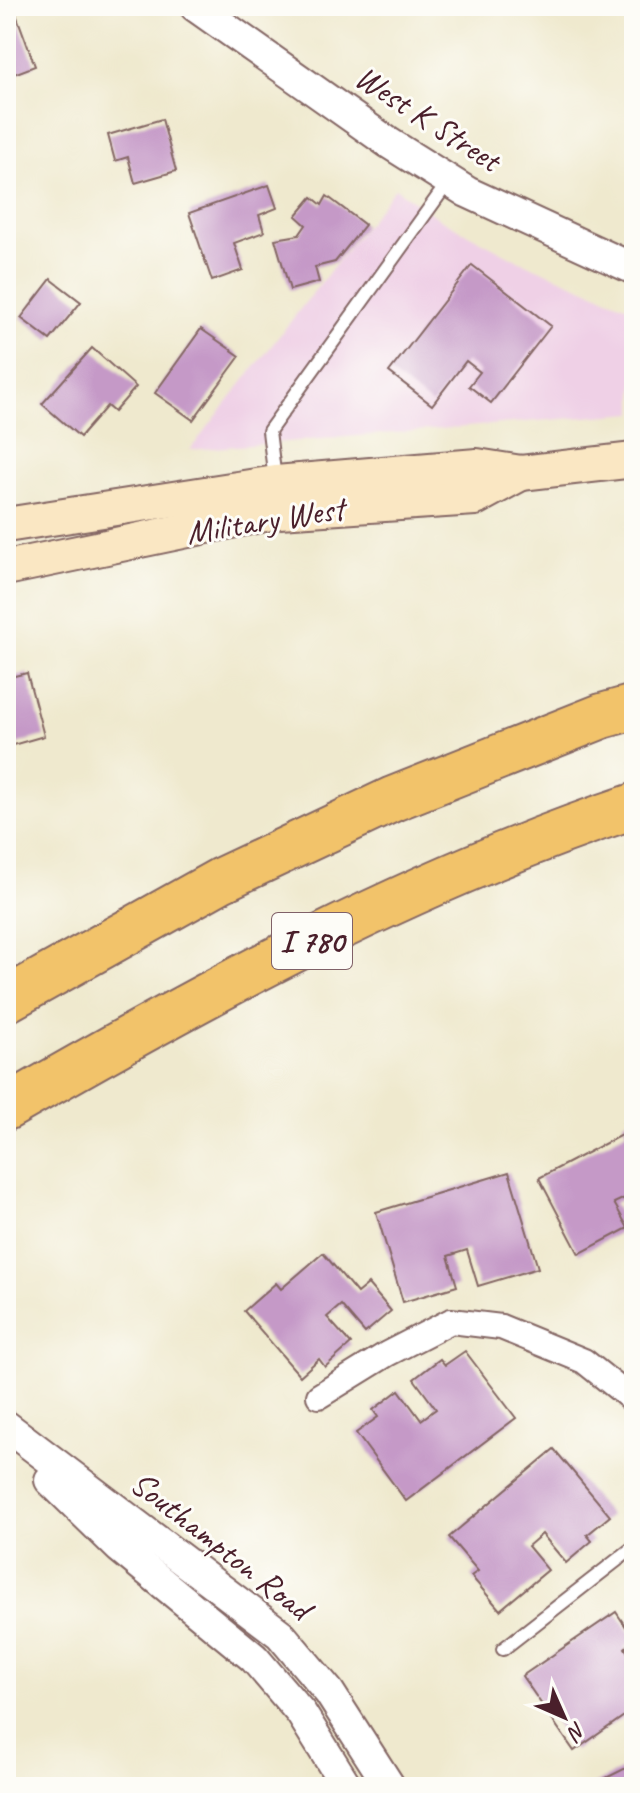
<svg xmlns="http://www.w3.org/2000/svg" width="640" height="1793" viewBox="0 0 640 1793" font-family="Caveat,sans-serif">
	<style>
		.built { fill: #efd0e6 }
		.building { fill: #c599c7 }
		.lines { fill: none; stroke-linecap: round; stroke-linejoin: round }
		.service-casing { stroke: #846664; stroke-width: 16 }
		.minor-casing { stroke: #846664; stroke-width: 28 }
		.tertiary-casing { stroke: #846664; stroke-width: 34 }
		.secondary-casing { stroke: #846664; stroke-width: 38 }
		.motorway-casing { stroke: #846664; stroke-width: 48 }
		.service { stroke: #fff; stroke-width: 12 }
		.minor { stroke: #fff; stroke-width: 24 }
		.tertiary { stroke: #fff; stroke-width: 30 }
		.secondary { stroke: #fae7c3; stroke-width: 34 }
		.motorway { stroke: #f2c36a; stroke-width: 44 }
		.labels { text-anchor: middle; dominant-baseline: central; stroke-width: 6; stroke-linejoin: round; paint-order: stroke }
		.shield { fill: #fdfcf7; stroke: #806168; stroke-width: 2 }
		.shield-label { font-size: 32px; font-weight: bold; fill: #4a1f2b }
		.street-label { font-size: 34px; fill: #4a1f2b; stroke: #fdfcf7 }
	</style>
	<rect width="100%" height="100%" fill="#fdfcf7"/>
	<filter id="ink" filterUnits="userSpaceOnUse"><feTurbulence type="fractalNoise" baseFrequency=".0125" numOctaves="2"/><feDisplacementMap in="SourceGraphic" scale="16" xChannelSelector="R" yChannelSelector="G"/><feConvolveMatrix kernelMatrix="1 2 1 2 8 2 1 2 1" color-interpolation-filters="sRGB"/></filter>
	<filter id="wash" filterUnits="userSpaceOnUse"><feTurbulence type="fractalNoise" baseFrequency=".006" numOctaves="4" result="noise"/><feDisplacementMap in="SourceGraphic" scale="32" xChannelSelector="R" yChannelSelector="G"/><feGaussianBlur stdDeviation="1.8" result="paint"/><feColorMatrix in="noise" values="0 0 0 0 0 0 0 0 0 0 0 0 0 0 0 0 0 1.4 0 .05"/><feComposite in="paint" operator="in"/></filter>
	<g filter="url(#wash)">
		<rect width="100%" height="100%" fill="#efe9ce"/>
		<path class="built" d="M395,188L440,219L513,258L634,309V413L190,450Z"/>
		<g id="blocks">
			<g class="building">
				<path d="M6,6H13L35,66L6,77Z"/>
				<path d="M162,119L176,171L135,183L128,157L115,161L108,135Z"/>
				<path d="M269,185L277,208L259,215L264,232L234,243L243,270L212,281L189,213Z"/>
				<path d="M327,196L365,225L335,262L315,267L319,282L290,290L275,239L299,235L306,225L296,216L312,197L322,205Z"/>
				<path d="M472,265L551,326L491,403L469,386L480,372L466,361L432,405L389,372Z"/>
				<path d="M51,279L81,302L50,340L21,318Z"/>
				<path d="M201,329L240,356L193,420L155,393Z"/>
				<path d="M92,348L136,387L114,412L107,406L80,437L42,404Z"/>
				<path d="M27,673L44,736L6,747V678Z"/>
				<path d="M634,1117V1200L631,1195L614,1203L628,1228L579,1254L539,1178L627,1132L623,1123Z"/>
				<path d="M509,1172L538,1268L478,1286L467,1250L448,1256L457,1286L403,1302L376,1212Z"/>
				<path d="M323,1253L357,1293L368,1284L391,1311L365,1333L341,1305L327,1317L351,1344L325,1367L319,1359L300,1376L244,1311L276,1283L281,1289Z"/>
				<path d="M465,1351L516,1418L406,1501L356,1433L378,1417L373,1410L399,1390L421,1420L436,1409L414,1379L440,1359L445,1365Z"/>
				<path d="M554,1449L610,1516L587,1535L592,1541L566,1563L542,1534L528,1546L548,1570L500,1610L471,1576L478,1571L449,1537Z"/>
				<path d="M616,1612L634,1639L625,1648L634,1662V1709L574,1751L522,1676Z"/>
				<path d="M634,1764V1787H588Z"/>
			</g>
		</g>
	</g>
	<g filter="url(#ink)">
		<use href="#blocks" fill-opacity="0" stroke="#846664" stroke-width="2"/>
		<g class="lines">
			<defs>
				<g id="service">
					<path d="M275,480L269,431L449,181"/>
					<path d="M503,1649L634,1547"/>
				</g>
				<path id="minor" d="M319,1396L387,1354L451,1321L501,1327L584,1361L634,1401"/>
				<g id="tertiary">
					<path d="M195,6L389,143L467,192L634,269"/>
					<path d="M6,1426L280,1634L329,1692L390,1787"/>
					<path d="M50,1480L120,1548L254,1658L301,1713L347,1787"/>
				</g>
				<g id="secondary">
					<path d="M6,525L276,483L477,466L521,473L634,460"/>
					<path d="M6,568L279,511L475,498L521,473"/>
				</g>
				<g id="motorway">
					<path d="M6,1000L221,880L393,799L602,716L634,707"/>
					<path d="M6,1108C207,992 413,879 634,806"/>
				</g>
			</defs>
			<use href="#service" class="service-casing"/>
			<use href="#minor" class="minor-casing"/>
			<use href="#tertiary" class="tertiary-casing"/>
			<use href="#secondary" class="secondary-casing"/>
			<use href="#motorway" class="motorway-casing"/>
			<use href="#service" class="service"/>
			<use href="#minor" class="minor"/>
			<use href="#tertiary" class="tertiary"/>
			<use href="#secondary" class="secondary"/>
			<use href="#motorway" class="motorway"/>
		</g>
	</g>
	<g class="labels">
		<rect class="shield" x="272" y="913" width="80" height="56" rx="6"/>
		<g class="shield-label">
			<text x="312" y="941">I 780</text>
		</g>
		<g class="street-label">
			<text transform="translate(428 118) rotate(33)">West K Street</text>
			<text transform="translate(265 520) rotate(-9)">Military West</text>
			<text transform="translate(221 1545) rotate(38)">Southampton Road</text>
		</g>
	</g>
	<rect width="640" height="1793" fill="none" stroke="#fdfcf7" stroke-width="32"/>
	<g transform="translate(564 1717) rotate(135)" stroke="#fdfcf7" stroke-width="6" paint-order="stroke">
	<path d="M0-6L14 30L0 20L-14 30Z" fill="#4a1f2b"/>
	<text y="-12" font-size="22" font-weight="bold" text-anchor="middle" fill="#4a1f2b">N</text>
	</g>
</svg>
